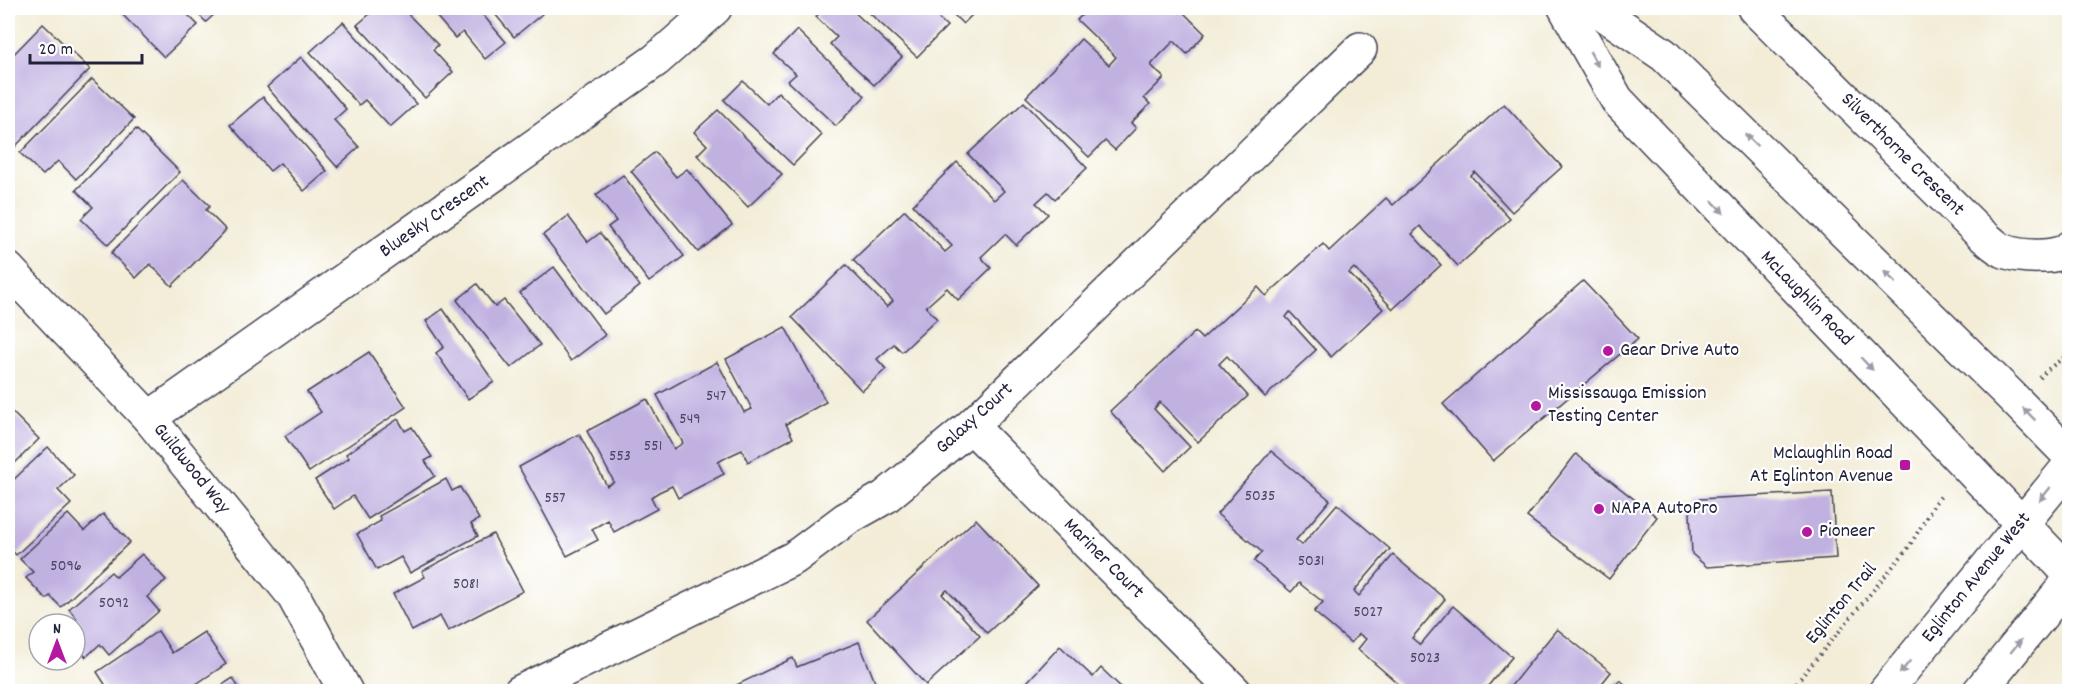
<svg xmlns="http://www.w3.org/2000/svg" width="2077" height="699" viewBox="0 0 2077 699" font-family="Dekko,sans-serif">
	<style>
		.building { fill: #c1b1e1 }
		.lines { fill: none; stroke-linecap: round; stroke-linejoin: round }
		.minor-casing { stroke: #414053; stroke-width: 36 }
		.tertiary-casing { stroke: #414053; stroke-width: 36 }
		.primary-casing { stroke: #414053; stroke-width: 36 }
		.path { stroke: #414053; stroke-width: 4; stroke-dasharray: 1.5 4.5; stroke-linecap: butt }
		.minor { stroke: #fff; stroke-width: 33 }
		.tertiary { stroke: #fff; stroke-width: 33 }
		.primary { stroke: #fff; stroke-width: 33 }
		.oneway { fill: #9c9ca7 }
		.poi-dot { fill: #b5179e; stroke: #fff; stroke-width: 2 }
		.labels { text-anchor: middle; dominant-baseline: central; stroke-width: 4.5; stroke-linejoin: round; paint-order: stroke }
		.number-label { font-size: 16px; fill: #4a4664 }
		.street-label { font-size: 20px; fill: #22223b; stroke: #fff }
		.poi-label { font-size: 20px; fill: #22223b; stroke: #fff; text-anchor: start }
	</style>
	<rect width="100%" height="100%" fill="#fff"/>
	<filter id="ink" filterUnits="userSpaceOnUse"><feTurbulence type="fractalNoise" baseFrequency=".0167" numOctaves="2"/><feDisplacementMap in="SourceGraphic" scale="12" xChannelSelector="R" yChannelSelector="G"/><feConvolveMatrix kernelMatrix="1 2 1 2 8 2 1 2 1" color-interpolation-filters="sRGB"/></filter>
	<filter id="wash" filterUnits="userSpaceOnUse"><feTurbulence type="fractalNoise" baseFrequency=".008" numOctaves="4" result="noise"/><feDisplacementMap in="SourceGraphic" scale="24" xChannelSelector="R" yChannelSelector="G"/><feGaussianBlur stdDeviation="1.35" result="paint"/><feColorMatrix in="noise" values="0 0 0 0 0 0 0 0 0 0 0 0 0 0 0 0 0 1.4 0 .05"/><feComposite in="paint" operator="in"/></filter>
	<g filter="url(#wash)">
		<rect width="100%" height="100%" fill="#f3edd8"/>
		<g id="blocks">
			<g class="building">
				<path d="M119,8H181L198,25L164,57L117,9Z"/>
				<path d="M192,8H221L206,22Z"/>
				<path d="M377,8H402L438,45L433,50L453,72L425,98L357,25Z"/>
				<path d="M429,8H477L506,42L485,59L463,32L455,38Z"/>
				<path d="M490,8H537L542,14L514,37Z"/>
				<path d="M824,8H850L902,57L874,85L830,44L837,37L816,17Z"/>
				<path d="M864,8H927L947,26L917,57Z"/>
				<path d="M947,8H979L963,24Z"/>
				<path d="M1089,8H1161L1163,9L1164,8H1189L1184,13L1205,34L1187,54L1174,41L1161,54L1151,65L1164,78L1144,98L1150,104L1131,123L1136,128L1115,150L1105,141L1089,157L1026,97L1081,39L1109,65L1116,57L1077,20Z"/>
				<path d="M343,22L416,104L390,127L365,100L359,105L310,52Z"/>
				<path d="M43,24L90,69L13,149L8,144V60Z"/>
				<path d="M797,30L865,96L836,126L788,81L796,74L774,54Z"/>
				<path d="M301,57L346,109L334,120L359,147L337,167L267,87Z"/>
				<path d="M92,79L134,119L76,179L58,161L43,175L20,153Z"/>
				<path d="M743,81L767,104L778,92L822,135L793,165L724,100Z"/>
				<path d="M263,97L327,171L304,191L280,163L270,171L230,125Z"/>
				<path d="M1024,102L1087,168L1055,199L1048,192L1036,203L1048,214L1016,245L1005,234L981,257L991,268L958,300L947,288L926,307L937,319L902,352L894,344L877,359L886,369L862,391L792,317L846,265L887,307L893,301L853,260L905,210L945,252L952,246L913,205L957,162L994,200L1004,191L968,154Z"/>
				<path d="M1504,104L1562,167L1512,212L1475,172L1471,176L1510,219L1458,266L1420,226L1412,234L1441,265L1393,309L1354,268L1349,273L1383,309L1331,357L1290,312L1286,317L1316,350L1265,397L1227,356L1219,364L1248,396L1198,442L1160,402L1154,409L1190,447L1165,471L1110,411L1195,332L1202,339L1258,287L1266,296L1323,244L1329,251L1386,198L1393,205Z"/>
				<path d="M718,110L782,174L748,207L697,155L707,145L694,132Z"/>
				<path d="M136,129L180,172L108,245L81,219L93,207L76,190Z"/>
				<path d="M655,152L676,177L687,169L732,225L698,252L631,171Z"/>
				<path d="M623,175L684,256L649,282L608,227L616,221L596,195Z"/>
				<path d="M183,180L210,206L206,210L226,230L172,286L150,264L136,278L111,253Z"/>
				<path d="M568,216L588,242L600,233L640,286L604,314L543,235Z"/>
				<path d="M554,267L605,335L571,361L520,293Z"/>
				<path d="M1583,281L1638,339L1493,461L1443,404Z"/>
				<path d="M477,284L495,307L504,300L540,345L511,368L457,300Z"/>
				<path d="M443,309L494,382L468,399L436,353L444,347L426,321Z"/>
				<path d="M785,327L826,402L786,424L793,438L748,462L742,450L729,456L718,462L724,474L678,498L672,486L659,492L651,497L657,509L614,532L608,520L592,529L598,540L567,556L519,467L579,434L607,486L614,482L587,431L647,399L674,449L683,443L657,395L717,362L744,412L752,409L726,359Z"/>
				<path d="M369,352L406,407L309,472L285,436L321,412L307,392Z"/>
				<path d="M11,411L39,439L8,470V415Z"/>
				<path d="M398,419L405,431L412,427L432,457L425,461L435,476L368,519L353,496L334,509L315,480L349,458L346,454Z"/>
				<path d="M48,447L74,475L58,490L71,504L16,555L8,546V485Z"/>
				<path d="M1271,451L1330,500L1296,540L1302,545L1337,504L1390,549L1354,591L1359,596L1393,555L1445,599L1412,638L1420,645L1453,606L1512,657L1483,692H1408L1358,649L1366,639L1359,634L1351,643L1314,612L1323,602L1309,591L1299,583L1291,592L1254,561L1262,552L1217,514Z"/>
				<path d="M1576,454L1657,517L1609,579L1527,517Z"/>
				<path d="M446,479L452,491L460,487L479,519L471,524L478,536L410,573L401,557L377,570L357,534L381,521L379,516Z"/>
				<path d="M1832,492L1836,558L1707,567L1692,554L1690,513L1699,499Z"/>
				<path d="M68,514L84,531L103,514L130,542L61,607L50,596L46,599L26,578L33,572L20,559Z"/>
				<path d="M976,519L1038,586L987,633L947,590L942,594L980,636L926,685L867,620Z"/>
				<path d="M493,534L523,591L448,631L440,616L412,631L393,594L425,577L422,571Z"/>
				<path d="M142,554L166,580L147,597L159,611L109,655L100,644L86,657L75,645V624H71L77,619L69,609L111,572L116,577Z"/>
				<path d="M1557,629L1611,672L1595,692H1506Z"/>
				<path d="M158,631L172,653L204,632L226,664L184,692H110L97,672Z"/>
				<path d="M859,642L879,692H722L793,658L797,667Z"/>
				<path d="M1060,646L1093,677L1101,668L1126,692H1018Z"/>
				<path d="M233,678L241,692H211Z"/>
				<path d="M1620,680L1634,692H1610Z"/>
			</g>
		</g>
	</g>
	<g filter="url(#ink)">
		<use href="#blocks" fill-opacity="0" stroke="#414053" stroke-width="1.5"/>
		<g class="lines">
			<defs>
				<g id="minor">
					<path d="M1754,8L1981,234C1988,239 1996,248 2004,251C2019,257 2059,260 2070,247"/>
					<path d="M8,269L149,418L293,595L346,692"/>
					<path d="M149,418L656,60L715,8"/>
					<path d="M971,426L1235,692"/>
					<path d="M520,692L794,558L846,519L885,497L971,426L1360,49"/>
				</g>
				<g id="tertiary">
					<path d="M1565,8L1617,100L2070,574"/>
					<path d="M1595,8L1664,55L2009,394L2070,456"/>
				</g>
				<g id="primary">
					<path d="M1885,692L2070,465"/>
					<path d="M1979,692L2070,580"/>
				</g>
			</defs>
			<use href="#minor" class="minor-casing"/>
			<use href="#tertiary" class="tertiary-casing"/>
			<use href="#primary" class="primary-casing"/>
			<g class="path">
				<path d="M2040,378L2047,370L2070,353"/>
				<path d="M1789,692L1909,547L1935,503L1943,494"/>
			</g>
			<use href="#minor" class="minor"/>
			<use href="#tertiary" class="tertiary"/>
			<use href="#primary" class="primary"/>
		</g>
		<defs><path id="oneway-solid" d="M-6-.8H1V-3.2L6.5 0L1 3.2V.8H-6Z" transform="scale(1.5)"/></defs>
		<g class="oneway">
			<use href="#oneway-solid" transform="translate(1594 59) rotate(61)"/>
			<use href="#oneway-solid" transform="translate(1751 140) rotate(-136)"/>
			<use href="#oneway-solid" transform="translate(1718 207) rotate(47)"/>
			<use href="#oneway-solid" transform="translate(1890 277) rotate(-136)"/>
			<use href="#oneway-solid" transform="translate(1867 364) rotate(46)"/>
			<use href="#oneway-solid" transform="translate(2029 414) rotate(-135)"/>
			<use href="#oneway-solid" transform="translate(2045 494) rotate(129)"/>
			<use href="#oneway-solid" transform="translate(2016 646) rotate(-51)"/>
			<use href="#oneway-solid" transform="translate(1905 667) rotate(129)"/>
		</g>
	</g>
	<g class="poi-dot">
		<circle cx="1608" cy="351" r="6"/>
		<circle cx="1536" cy="406" r="6"/>
		<rect x="1899" y="459" width="12" height="12" rx="3"/>
		<circle cx="1599" cy="509" r="6"/>
		<circle cx="1807" cy="532" r="6"/>
	</g>
	<g class="labels">
		<g class="number-label">
			<text x="716" y="396">547</text>
			<text x="690" y="419">549</text>
			<text x="653" y="446">551</text>
			<text x="620" y="456">553</text>
			<text x="1260" y="496">5035</text>
			<text x="555" y="498">557</text>
			<text x="1311" y="561">5031</text>
			<text x="66" y="566">5096</text>
			<text x="466" y="584">5081</text>
			<text x="114" y="603">5092</text>
			<text x="1368" y="612">5027</text>
			<text x="1425" y="658">5023</text>
		</g>
		<g class="street-label">
			<text transform="translate(1902 155) rotate(45)">Silverthorne Crescent</text>
			<text transform="translate(435 217) rotate(-35)">Bluesky Crescent</text>
			<text transform="translate(1806 299) rotate(46)">McLaughlin Road</text>
			<text transform="translate(975 419) rotate(-42)">Galaxy Court</text>
			<text transform="translate(191 469) rotate(51)">Guildwood Way</text>
			<text transform="translate(1103 559) rotate(45)">Mariner Court</text>
			<text transform="translate(1977 578) rotate(-51)">Eglinton Avenue West</text>
			<text transform="translate(1842 604) rotate(-50)">Eglinton Trail</text>
		</g>
		<g class="poi-label">
			<text x="1620" y="351">Gear Drive Auto</text>
			<text x="1548" y="394">Mississauga Emission<tspan x="1548" dy="23">Testing Center</tspan></text>
			<text x="1893" y="454" text-anchor="end">Mclaughlin Road<tspan x="1893" dy="23">At Eglinton Avenue</tspan></text>
			<text x="1611" y="509">NAPA AutoPro</text>
			<text x="1819" y="532">Pioneer</text>
		</g>
	</g>
	<rect width="2077" height="699" fill="none" stroke="#fff" stroke-width="30"/>
	<g transform="translate(57 642)"><circle r="28" fill="#ffffff" stroke="#a7a7b1" stroke-width="1.5"/>
	<path d="M0-4.5L10 22L0 15L-10 22Z" fill="#b5179e"/>
	<text y="-9" font-size="16" font-weight="bold" text-anchor="middle" fill="#22223b">N</text>
	</g>
	<path d="M30 54v9h112v-9" fill="none" stroke="#22223b" stroke-width="3"/>
	<text x="39" y="54" font-size="18" fill="#22223b" stroke="#ffffff" stroke-width="4.5" paint-order="stroke">20 m</text>
</svg>
